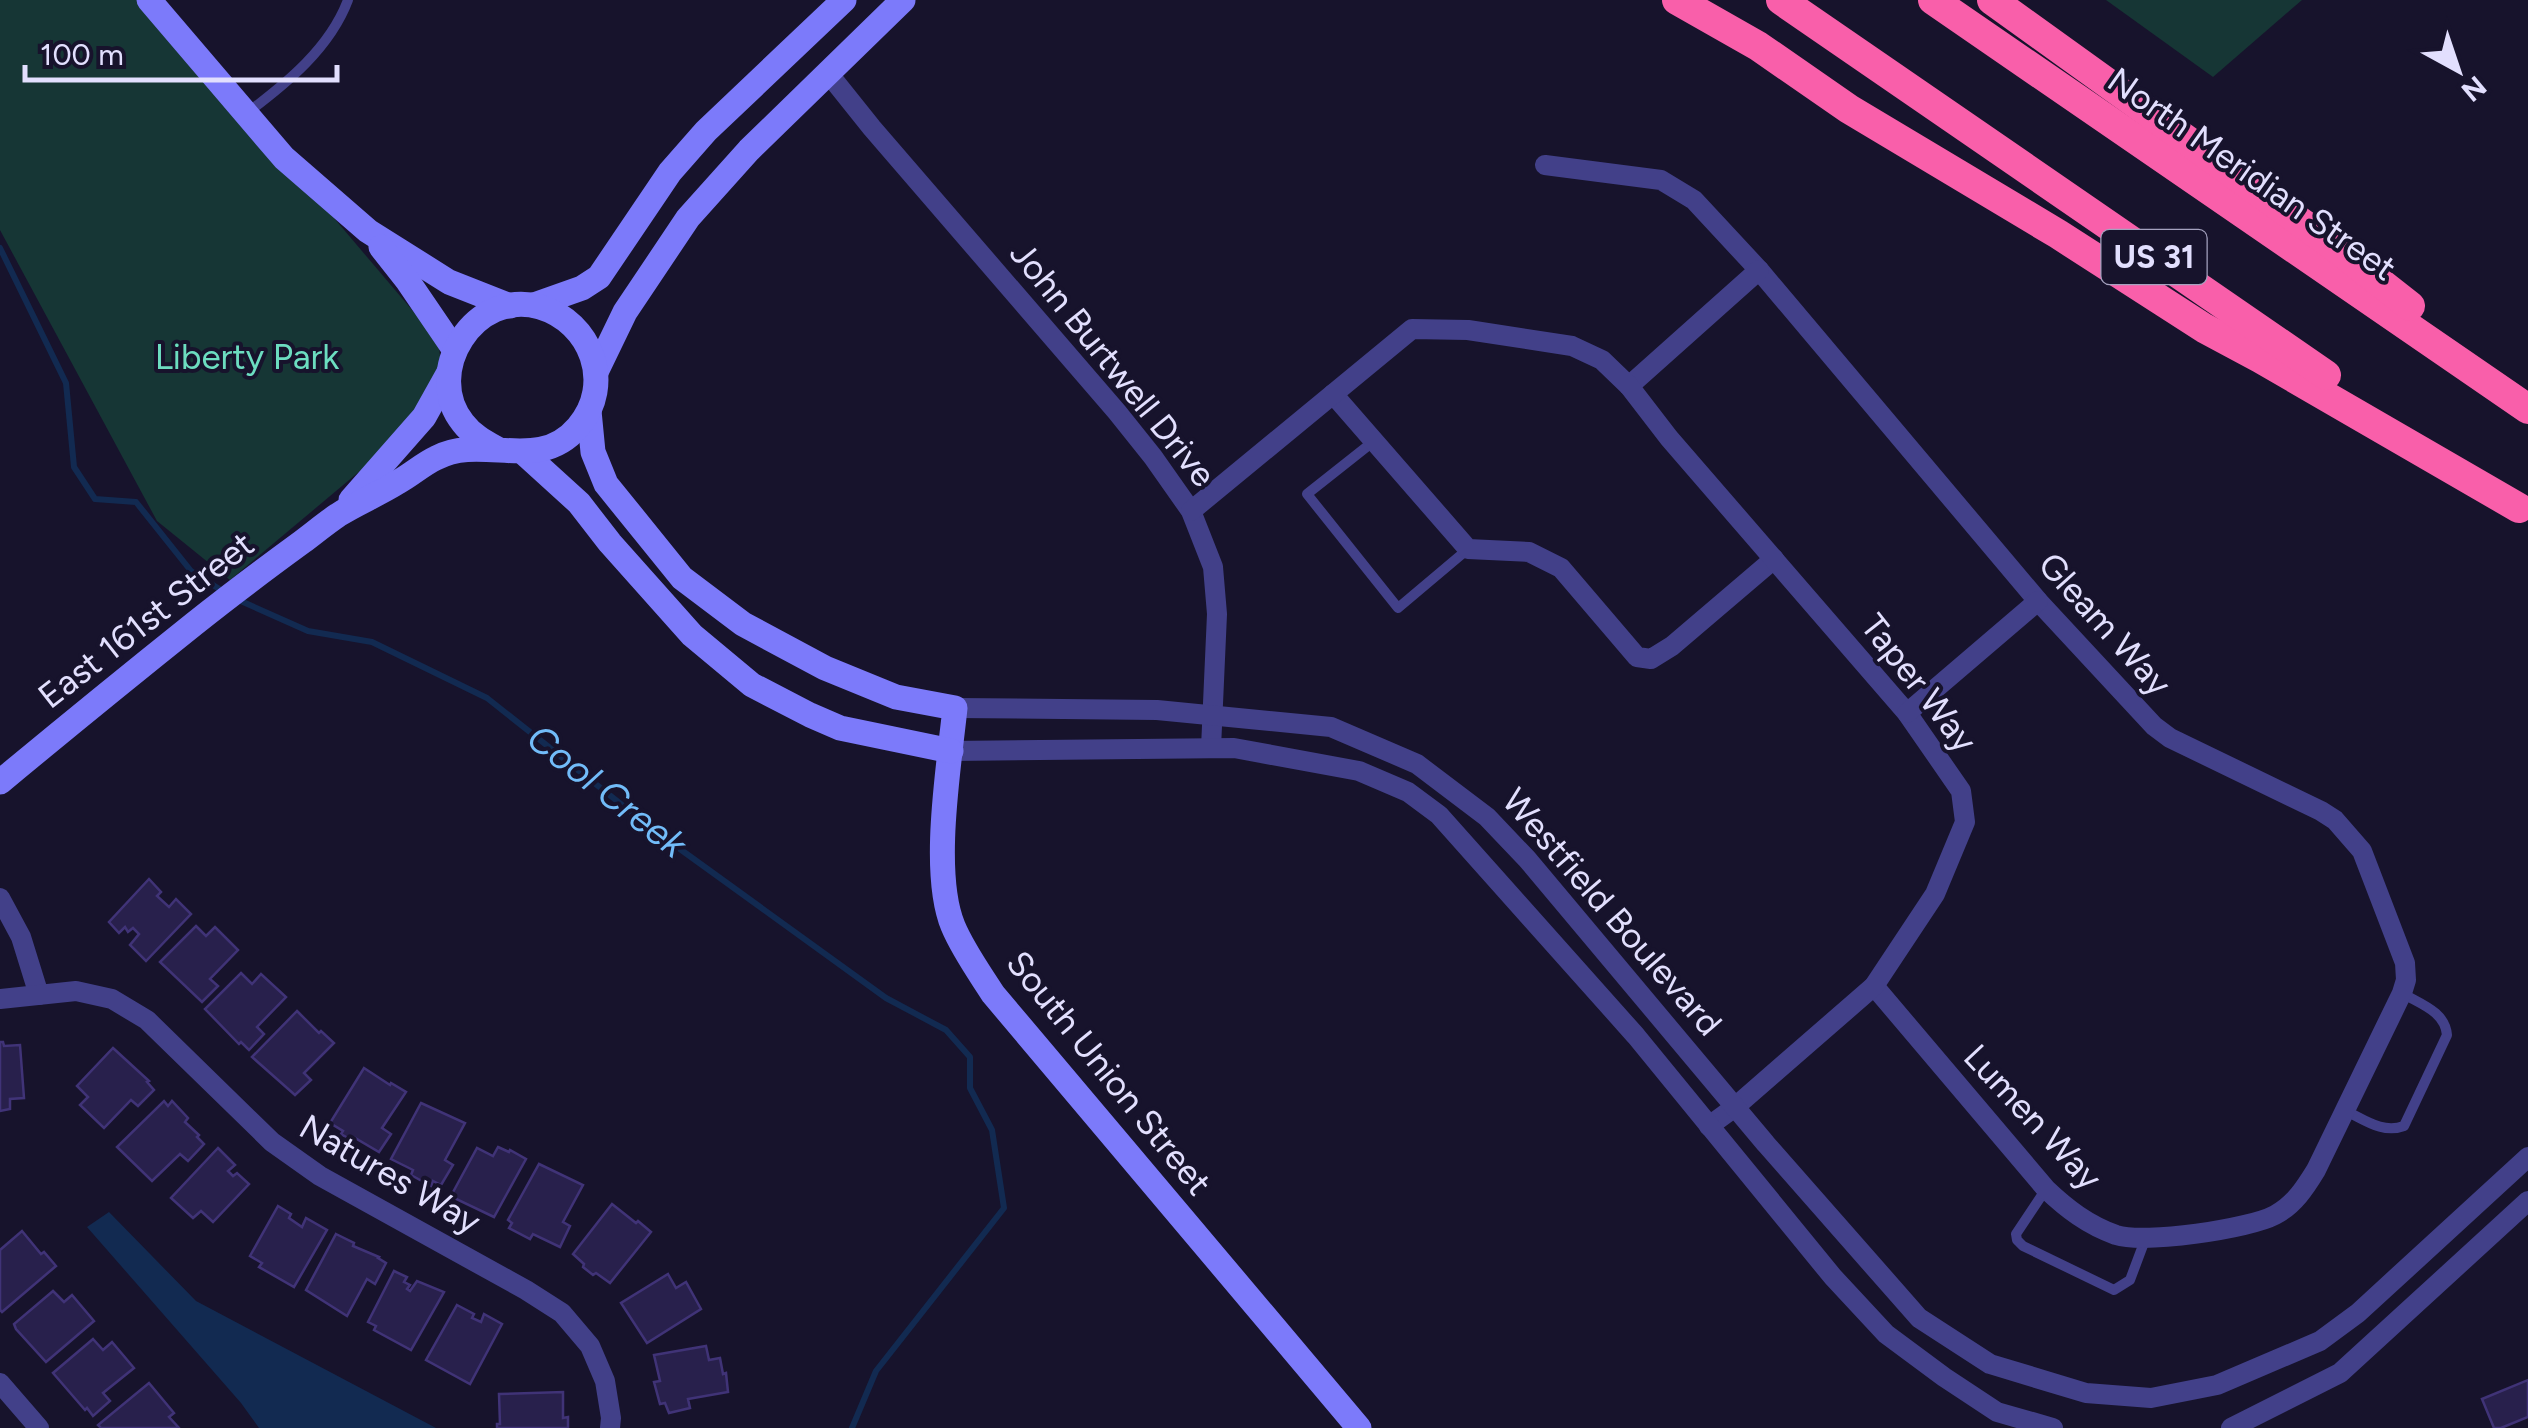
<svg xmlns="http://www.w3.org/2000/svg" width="2528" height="1428" viewBox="0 0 2528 1428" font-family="Figtree,sans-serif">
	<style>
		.green { fill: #163635 }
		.water { fill: #122a51 }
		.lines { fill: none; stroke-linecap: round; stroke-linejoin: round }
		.stream { stroke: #122a51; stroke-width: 6 }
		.building { fill: #28204c; stroke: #403377; stroke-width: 2.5 }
		.lane { stroke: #424089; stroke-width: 10 }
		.street { stroke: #424089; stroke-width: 20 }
		.secondary { stroke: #7c7afa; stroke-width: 25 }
		.highway { stroke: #f95faa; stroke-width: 30 }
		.labels { text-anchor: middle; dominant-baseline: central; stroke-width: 8; stroke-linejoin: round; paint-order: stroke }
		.shield { fill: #17132c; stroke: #a5a2bf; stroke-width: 2.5 }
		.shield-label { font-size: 32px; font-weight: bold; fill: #e2dffe }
		.street-label { font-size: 35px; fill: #e2dffe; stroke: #17132c }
		.park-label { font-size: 35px; fill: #6cddc0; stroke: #17132c }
		.water-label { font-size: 38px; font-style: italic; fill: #72bcf9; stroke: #17132c }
	</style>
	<rect width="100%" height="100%" fill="#17132c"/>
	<g class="green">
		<path d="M0,0H149L429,330L439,346L441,368L420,407L367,465L230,580L157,521L0,230Z"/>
		<path d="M2106,0H2302L2213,77Z"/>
	</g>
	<path class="water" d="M109,1212L196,1301L436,1428H259L241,1403L87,1227Z"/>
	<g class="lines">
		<g class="stream">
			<path d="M0,248L66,383L74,467L95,499L136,502L191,571L224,592"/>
			<path d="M234,598L308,631L372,642L487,698L655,831L886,998L946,1030L970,1057V1088L992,1130L1004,1208L876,1371L852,1428"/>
		</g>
	</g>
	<g class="building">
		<path d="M149,879L161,892L157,896L169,907L176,899L191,914L146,961L130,945L139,934L133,928L128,932L125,927L119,933L109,922Z"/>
		<path d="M196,926L206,936L215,927L238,950L210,979L218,986L202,1002L160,962Z"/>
		<path d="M241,973L252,984L261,974L286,997L257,1027L264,1034L249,1050L241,1042L239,1044L205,1009Z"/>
		<path d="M297,1011L319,1033L321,1031L334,1043L304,1073L311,1080L295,1095L252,1057Z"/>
		<path d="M0,1042H3L4,1046L20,1045L24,1098L10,1099V1109L0,1111Z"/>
		<path d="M113,1048L149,1081L147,1082L154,1090L138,1106L131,1100L104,1128L80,1105L88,1097L77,1086Z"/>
		<path d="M364,1068L390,1085L391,1083L406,1092L382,1128L391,1134L379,1152L355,1138L353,1141L341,1134L343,1131L330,1123Z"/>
		<path d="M164,1101L168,1106L172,1101L188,1118L185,1122L199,1135L197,1137L204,1144L188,1161L180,1154L152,1181L117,1147Z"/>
		<path d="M421,1103L465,1123L445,1160L453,1165L441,1185L433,1181L431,1186L411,1175L413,1170L391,1159Z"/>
		<path d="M498,1147L509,1152L510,1150L526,1159L494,1217L454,1198L455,1196L452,1194L477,1148L493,1156Z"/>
		<path d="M218,1148L235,1165L228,1171L233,1176L237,1173L249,1184L213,1222L201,1211L193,1218L171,1198Z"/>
		<path d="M539,1164L583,1185L563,1222L570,1226L560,1247L533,1234L530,1239L509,1228L512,1223L508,1220Z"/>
		<path d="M612,1204L636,1223L638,1221L651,1232L610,1283L596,1273L593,1275L583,1267L584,1264L573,1254Z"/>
		<path d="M278,1206L291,1214L289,1218L302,1227L306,1218L327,1230L294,1287L259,1267L262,1263L250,1256Z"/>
		<path d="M22,1231L41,1254L44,1252L56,1266L2,1312L0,1310V1250Z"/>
		<path d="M336,1234L354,1243L353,1246L379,1257L378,1258L386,1263L375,1284L367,1279L347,1316L306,1290Z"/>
		<path d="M394,1271L407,1277L404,1282L410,1285L407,1289L410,1291L417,1281L444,1292L411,1350L374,1330L376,1326L368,1322Z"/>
		<path d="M668,1274L676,1288L686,1282L701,1309L647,1343L621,1303Z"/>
		<path d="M53,1291L64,1302L72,1295L94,1321L46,1362L16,1329L14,1324Z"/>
		<path d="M457,1305L474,1314L472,1318L481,1322L484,1314L502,1324L470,1384L426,1360Z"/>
		<path d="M93,1339L103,1350L112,1342L134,1368L103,1393L110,1401L93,1416L87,1408L85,1410L53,1373Z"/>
		<path d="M706,1346L709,1360L720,1358L723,1374L726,1373L728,1392L688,1399L690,1408L669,1413L665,1403L660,1404L654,1382L660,1381L654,1355Z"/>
		<path d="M2528,1380V1417L2501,1428H2494L2482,1399Z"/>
		<path d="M149,1383L174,1413L169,1417L179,1428H101L98,1425Z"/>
		<path d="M563,1392V1418L568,1417V1428H497V1424H500L499,1394Z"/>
	</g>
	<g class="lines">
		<g class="lane">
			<path d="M247,113C287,83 330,48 348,0"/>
			<path d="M1374,441L1307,494L1398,608L1468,549"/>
			<path d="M2346,1111C2365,1120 2383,1134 2404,1126L2447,1035C2445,1011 2420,1004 2402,993"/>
			<path d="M2046,1189L2016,1234L2017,1240L2023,1246L2114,1290L2130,1280L2145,1240"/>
		</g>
		<g class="street">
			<path d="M828,73L872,128L1117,412L1153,457L1191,511L1213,567L1217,614L1211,748"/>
			<path d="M1545,165L1661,180L1694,200L1759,270L2038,601L2154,726L2170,738L2321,811L2335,820L2362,851L2405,963L2406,980L2402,993L2316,1170C2305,1188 2294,1205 2275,1215C2249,1229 2145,1244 2116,1235C2088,1225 2067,1209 2046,1189L1874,986"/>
			<path d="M1629,386L1759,270"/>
			<path d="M1333,394L1468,549L1529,552L1561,568L1637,657L1651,659L1672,646L1774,559"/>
			<path d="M1191,511L1412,329L1468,330L1572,346L1602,360L1629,386L1669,438L1907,713L1961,791L1965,822L1935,894L1874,986L1735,1107L1709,1126"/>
			<path d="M955,708L1157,710L1331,727L1417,764L1487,817L1527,859L1766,1144L1919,1318L1990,1364L2086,1393L2151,1398L2217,1385L2320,1341L2358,1313L2528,1157"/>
			<path d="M1907,713L2038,601"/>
			<path d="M951,751L1234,748L1359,771L1408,792L1439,815L1636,1036L1833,1277L1886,1334L1944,1377L1997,1412L2053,1428"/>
			<path d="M0,898L21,937L39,995"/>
			<path d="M0,999L76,991L112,999L147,1020L272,1142L320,1176L526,1290L562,1313L590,1346L605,1381L611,1418L610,1428"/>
			<path d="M0,1383L39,1428"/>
			<path d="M2231,1428L2340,1373L2528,1201"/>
		</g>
		<g class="secondary">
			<path d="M149,0L284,158L368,231L449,282L510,306"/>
			<path d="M381,247L407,280L454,349"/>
			<path d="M534,305L582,288L599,277L670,172L706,131L844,0"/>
			<path d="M596,372L625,312L688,218L749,150L903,0"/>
			<path d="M589,411L593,452L606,484L682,578L743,624L825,668L896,697L955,708C949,766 931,873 953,926C963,950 979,972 993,994L1359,1428"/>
			<path d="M524,453L579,503L610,543L692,635L752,685L810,715L840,728L951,751"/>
			<path d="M351,500L424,417L448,374"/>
			<path d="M0,782C64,729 129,676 194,624C229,596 265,569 302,542C314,533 326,523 338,515C357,503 379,494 398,482C411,475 423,464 436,458C483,433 538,474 578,427C615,384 591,322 540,307C475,288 422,372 463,423C473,436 485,442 499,450"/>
		</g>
		<g class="highway">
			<path d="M1677,0L1758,46L1849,109L2058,234L2204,328L2260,358L2519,508"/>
			<path d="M1781,0L2326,375"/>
			<path d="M1933,0L2528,409"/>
			<path d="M1992,0L2331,244L2410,306"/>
		</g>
	</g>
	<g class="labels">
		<rect class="shield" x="2101.5" y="230" width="105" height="54" rx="8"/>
		<g class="shield-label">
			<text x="2154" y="257">US 31</text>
		</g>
		<g class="street-label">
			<text transform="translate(2252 174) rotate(35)">North Meridian Street</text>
			<text transform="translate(1113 364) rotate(51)">John Burtwell Drive</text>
			<text transform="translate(146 620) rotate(-38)">East 161st Street</text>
			<text transform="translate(2105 624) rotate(48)">Gleam Way</text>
			<text transform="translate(1919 683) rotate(52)">Taper Way</text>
			<text transform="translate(1612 912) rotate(49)">Westfield Boulevard</text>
			<text transform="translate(1109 1073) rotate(51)">South Union Street</text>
			<text transform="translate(2033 1117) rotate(47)">Lumen Way</text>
			<text transform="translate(390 1174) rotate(30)">Natures Way</text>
		</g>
		<g class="park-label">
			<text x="247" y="357">Liberty Park</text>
		</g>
		<g class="water-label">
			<text transform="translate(607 791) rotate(38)">Cool Creek</text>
		</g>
	</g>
	<g transform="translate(2458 70) rotate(140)" stroke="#17132c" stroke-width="8" paint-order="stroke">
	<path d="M0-8L18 38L0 25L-18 38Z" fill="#e2dffe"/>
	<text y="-15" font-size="28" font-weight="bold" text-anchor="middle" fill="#e2dffe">N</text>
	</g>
	<path d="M25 65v15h312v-15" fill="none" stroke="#e2dffe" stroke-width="5"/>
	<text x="40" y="65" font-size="30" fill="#e2dffe" stroke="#17132c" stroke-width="8" paint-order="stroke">100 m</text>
</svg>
